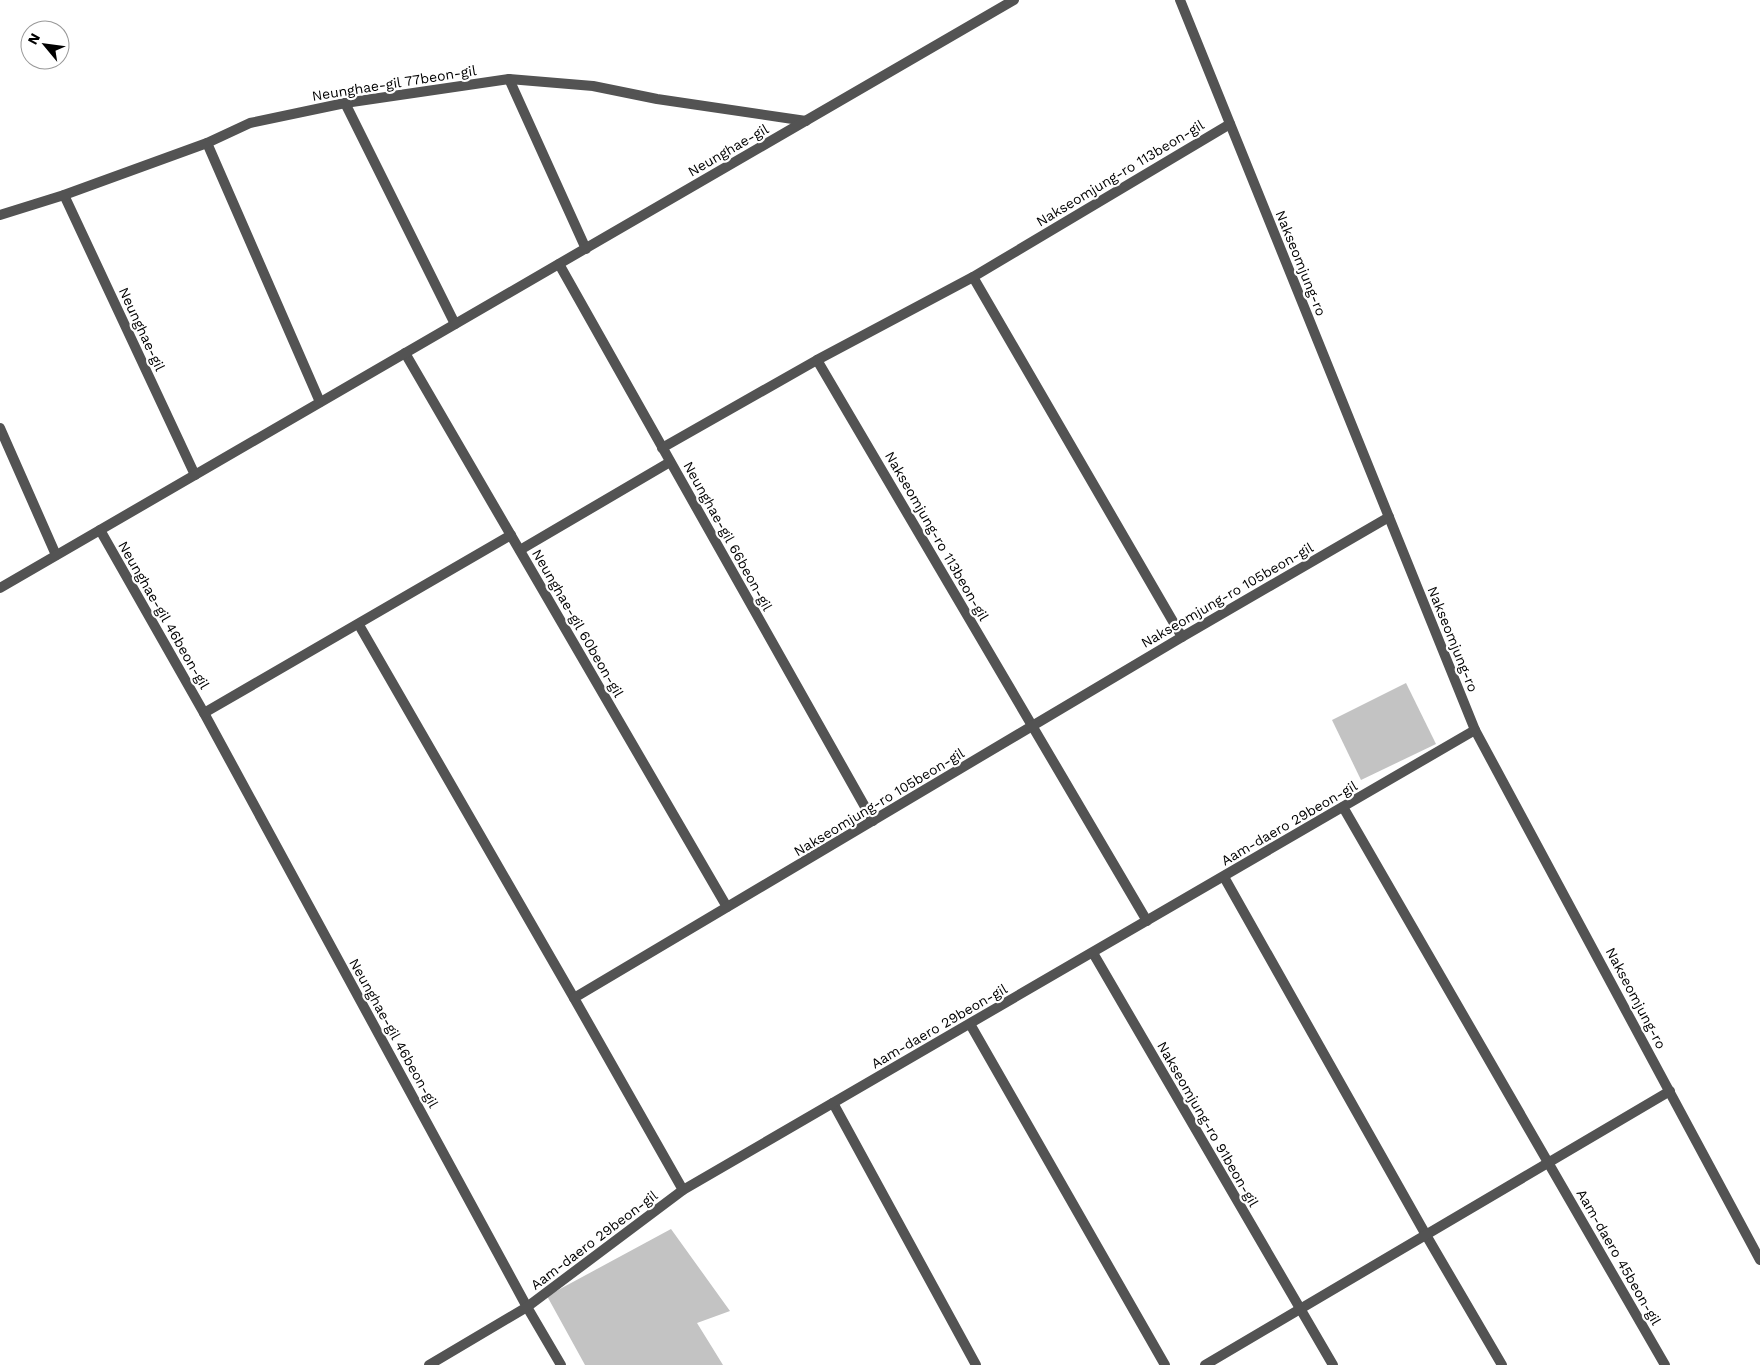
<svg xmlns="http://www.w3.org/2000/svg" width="1760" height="1365" viewBox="0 0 1760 1365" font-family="'Work Sans',sans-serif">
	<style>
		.building { fill: #c3c3c3 }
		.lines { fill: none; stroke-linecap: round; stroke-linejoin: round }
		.service { stroke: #535353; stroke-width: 10 }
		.minor { stroke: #535353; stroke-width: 10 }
		.tertiary { stroke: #535353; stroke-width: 10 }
		.labels { text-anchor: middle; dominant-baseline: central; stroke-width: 4.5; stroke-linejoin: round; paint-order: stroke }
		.street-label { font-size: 14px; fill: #000; stroke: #fff }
	</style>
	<rect width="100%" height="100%" fill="#fff"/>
	<g class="building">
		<path d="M1406,683L1436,744L1361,780L1332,720Z"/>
		<path d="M671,1229L730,1311L697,1323L723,1365H585L547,1296Z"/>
	</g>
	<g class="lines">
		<g class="service">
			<path d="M509,79L586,249"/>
			<path d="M345,103L455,324"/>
			<path d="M207,143L320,402"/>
			<path d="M64,195L195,475"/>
			<path d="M0,215L64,195L207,143L250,123L345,103L509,79L593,86L657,99L806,121"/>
			<path d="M0,428L56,555"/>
		</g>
		<g class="minor">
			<path d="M559,264L873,821"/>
			<path d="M973,277L1182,637"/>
			<path d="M405,353L727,907"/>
			<path d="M817,360L1147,921"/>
			<path d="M662,448L817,360L973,277L1230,124"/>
			<path d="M100,530L204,713L527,1307L561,1365"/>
			<path d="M520,550L670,462"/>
			<path d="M359,625L574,998"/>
			<path d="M204,713L511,535"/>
			<path d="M1343,807L1665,1365"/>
			<path d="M1224,877L1426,1235L1502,1365"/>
			<path d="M1093,953L1333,1365"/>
			<path d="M970,1024L1165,1365"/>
			<path d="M833,1103L976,1365"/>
			<path d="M683,1190L574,998L1182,637L1389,517"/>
			<path d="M429,1365L527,1307L683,1190L1475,730"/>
			<path d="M1205,1365L1670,1091"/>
		</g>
		<g class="tertiary">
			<path d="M1180,0L1475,730L1760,1260"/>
			<path d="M0,588L1014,0"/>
		</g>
	</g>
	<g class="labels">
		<g class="street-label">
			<text transform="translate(394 83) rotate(-9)">Neunghae-gil 77beon-gil</text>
			<text transform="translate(728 150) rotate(-30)">Neunghae-gil</text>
			<text transform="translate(1120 173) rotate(-31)">Nakseomjung-ro 113beon-gil</text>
			<text transform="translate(1301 263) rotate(68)">Nakseomjung-ro</text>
			<text transform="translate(142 329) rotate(65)">Neunghae-gil</text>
			<text transform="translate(728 536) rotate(61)">Neunghae-gil 66beon-gil</text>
			<text transform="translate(937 536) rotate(60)">Nakseomjung-ro 113beon-gil</text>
			<text transform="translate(1227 595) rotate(-30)">Nakseomjung-ro 105beon-gil</text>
			<text transform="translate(164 615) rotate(60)">Neunghae-gil 46beon-gil</text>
			<text transform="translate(578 623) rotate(60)">Neunghae-gil 60beon-gil</text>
			<text transform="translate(1453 639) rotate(68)">Nakseomjung-ro</text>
			<text transform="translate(879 802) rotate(-31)">Nakseomjung-ro 105beon-gil</text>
			<text transform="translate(1289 823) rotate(-30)">Aam-daero 29beon-gil</text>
			<text transform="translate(1636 998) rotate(62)">Nakseomjung-ro</text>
			<text transform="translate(939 1026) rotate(-30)">Aam-daero 29beon-gil</text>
			<text transform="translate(394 1033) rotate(61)">Neunghae-gil 46beon-gil</text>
			<text transform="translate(1208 1124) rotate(60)">Nakseomjung-ro 91beon-gil</text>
			<text transform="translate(594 1240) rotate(-37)">Aam-daero 29beon-gil</text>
			<text transform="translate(1619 1257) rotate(60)">Aam-daero 45beon-gil</text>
		</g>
	</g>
	<g transform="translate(45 45) rotate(299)"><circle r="24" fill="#ffffff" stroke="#999999"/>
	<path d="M0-4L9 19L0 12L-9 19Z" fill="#000000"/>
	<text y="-8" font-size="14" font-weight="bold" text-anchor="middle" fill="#000000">N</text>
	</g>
</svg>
